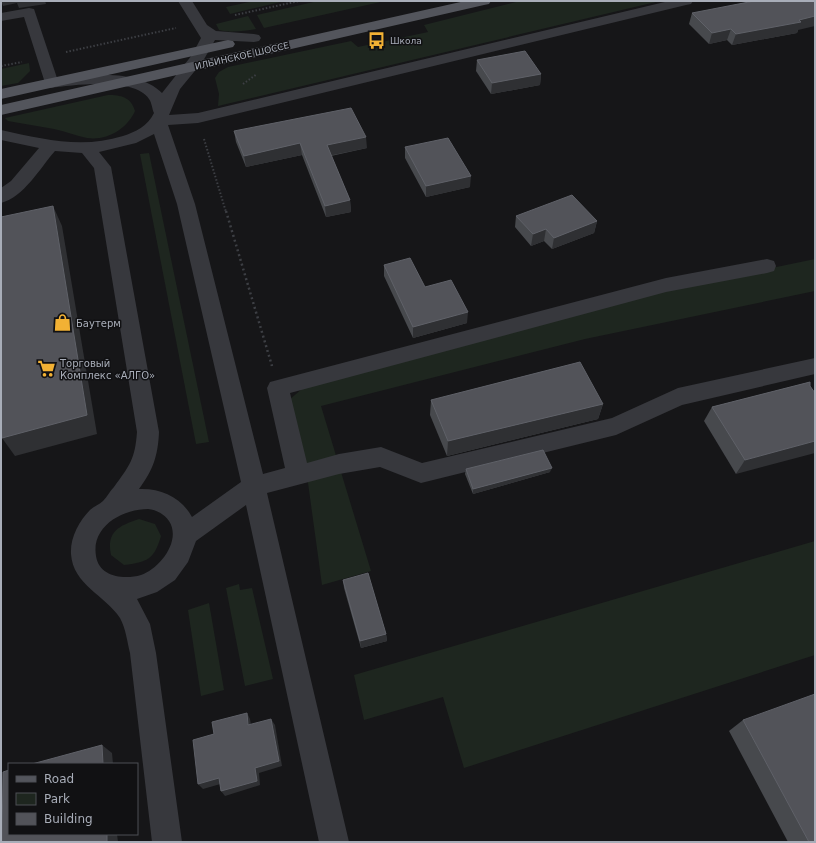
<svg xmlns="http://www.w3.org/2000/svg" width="816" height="843" viewBox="0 0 816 843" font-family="'DejaVu Sans',sans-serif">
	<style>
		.green { fill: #1e261f }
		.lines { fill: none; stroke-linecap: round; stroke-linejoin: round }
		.path-far1 { stroke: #3d3f44; stroke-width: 2; stroke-dasharray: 1.5 2; stroke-linecap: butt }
		.path { stroke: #3d3f44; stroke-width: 2.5; stroke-dasharray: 2 3; stroke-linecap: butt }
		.minor { fill: #37383d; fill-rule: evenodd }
		.major { fill: #53555c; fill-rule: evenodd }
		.wall { fill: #47494d }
		.shaded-wall { fill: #2f3033 }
		.building { fill: #525359; stroke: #5f6168 }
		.labels { text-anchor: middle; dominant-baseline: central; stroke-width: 3; stroke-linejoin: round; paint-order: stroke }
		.far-poi-label { font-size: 9px; fill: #a8adb8; stroke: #111113; text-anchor: start }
		.far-street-label { font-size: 9px; fill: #a8adb8; stroke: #111113 }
		.poi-label { font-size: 10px; fill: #a8adb8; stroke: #111113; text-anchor: start }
	</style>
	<rect width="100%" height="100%" fill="#161618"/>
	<g class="green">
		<path d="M254,1H285L230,14L226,7Z"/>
		<path d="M318,1H385L264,28L257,15Z"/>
		<path d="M520,1H660L218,106L219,94L215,78L219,72L228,67L351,41L358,47L428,32L424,25Z"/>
		<path d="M248,16L256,29C244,31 231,33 219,30L216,24Z"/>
		<path d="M29,63L30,71L18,83L1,86V69Z"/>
		<path d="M108,95C121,95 131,97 135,111C127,129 107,141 87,138C76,136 65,131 54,129C39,126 23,124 8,121L5,118Z"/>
		<path d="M149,153L209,442L196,444L140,154Z"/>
		<path d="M815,259V291L585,339L321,406L371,571L322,585L305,461L289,400L309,383L667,290Z"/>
		<path d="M139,519L155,524L161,536C154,560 147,562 124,565L111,555C106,531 119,526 139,519Z"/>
		<path d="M815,541V655L464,768L443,697L364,720L354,675Z"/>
		<path d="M239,584L240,590L252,588L273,679L245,686L226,588Z"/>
		<path d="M209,603L224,690L201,696L188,610Z"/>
	</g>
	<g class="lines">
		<g class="path-far1">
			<path d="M235,15L299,1"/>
			<path d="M66,52L176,28"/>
			<path d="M1,66L22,62"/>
			<path d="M243,84L257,74"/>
			<path d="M204,139L226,212"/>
		</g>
		<path class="path" d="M226,211L272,366"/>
		<path class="minor" d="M178,1H192L207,25L216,31L254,34L259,35L261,38L259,41L254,42L215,40L203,61L180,89L169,115L198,113L669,1H693L691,4L686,5L198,123L168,125L195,204L263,474L285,468L267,388L270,382L666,278L767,259L774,261L776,266L774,271L767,273L666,292L290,393L307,463L339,454L381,447L422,463L612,418L678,388L815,358V374L682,405L616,435L421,483L380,467L339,474L267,493L349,842H319L246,505L196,541L188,562L175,580L157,592L137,599L150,624L156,653L182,842H152L130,653C127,641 126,629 120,618C105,595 73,585 71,554C70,538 79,521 90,510C94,506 99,505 103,501C107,497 110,491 114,487C130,465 135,459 137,432L94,168L82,153L55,151C40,168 24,197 1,203V188L11,181L39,148L1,140V130C42,139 82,149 123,136C135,132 148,126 154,113C152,109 152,103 149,99C135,77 73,85 51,88L46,86L24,17L1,21V13L29,8L34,9L57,78C88,74 139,69 162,93L192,55L201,38ZM154,134L177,204L241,482L192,517C181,497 161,488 139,489C153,470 158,456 159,432L111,167L99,152L136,143ZM148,509C157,510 164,514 169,521C182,541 159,569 141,575C124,580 99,577 96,556C91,526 123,509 148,509Z"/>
		<g class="major">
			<path d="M465,1H491L489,4L484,5L1,115V105Z"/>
			<path d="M228,40L233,41L235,44L233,47L1,99V89Z"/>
		</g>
	</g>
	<g class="wall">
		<path d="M692,13L798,30L797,33L732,45L727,40L709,44L689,24Z"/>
		<path d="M477,60L541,74L540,85L491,94L476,71Z"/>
		<path d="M234,131L367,148L331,156L350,200L351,212L326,217L302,155L246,167L236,142Z"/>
		<path d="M405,147L470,187L426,197L405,158Z"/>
		<path d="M516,216L597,221L594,233L552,249L544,241L531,246L515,227Z"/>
		<path d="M384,265L467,323L413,338L384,276Z"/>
		<path d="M810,382L736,474L704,421L712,407Z"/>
		<path d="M431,400L603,404L598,419L447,456L430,415Z"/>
		<path d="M466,469L550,472L473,494L465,474Z"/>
		<path d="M343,580L386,634L387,641L361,648L344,588Z"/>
		<path d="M743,720L815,842H788L729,731Z"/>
	</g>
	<g class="shaded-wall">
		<path d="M1,1H45L46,4L19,8L17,3L3,6Z"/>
		<path d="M815,16V26L798,30L797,33L732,45L736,34Z"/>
		<path d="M731,29L727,40L709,44L712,33Z"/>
		<path d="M541,74L540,85L491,94L492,83Z"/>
		<path d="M366,137L367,148L328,156L327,145Z"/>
		<path d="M300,143L302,155L246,167L244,156Z"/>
		<path d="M471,176L470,187L426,197V186Z"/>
		<path d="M350,200L351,212L326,217L325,206Z"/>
		<path d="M53,206L62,226L97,434L15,456L2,438Z"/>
		<path d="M597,221L594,233L552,249L554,238Z"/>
		<path d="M546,229L544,241L531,246L533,234Z"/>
		<path d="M468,312L467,323L413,338V327Z"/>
		<path d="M603,404L598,419L447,456L448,441Z"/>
		<path d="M815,441V453L736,474L745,460Z"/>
		<path d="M552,468L550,472L473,494V489Z"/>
		<path d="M386,634L387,641L361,648L360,641Z"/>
		<path d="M247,713L250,719L252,731L248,725Z"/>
		<path d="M271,719L275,725L282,766L259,773L260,785L225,796L221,791L255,768Z"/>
		<path d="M102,745L112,753L113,764H103Z"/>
		<path d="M219,778L224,783L203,789L198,784Z"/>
		<path d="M107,834H117L118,842H107Z"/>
	</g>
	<g class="building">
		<path d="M754,1H815V16L799,20L801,22L736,34L731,29L712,33L692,13Z"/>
		<path d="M525,51L541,74L492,83L477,60Z"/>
		<path d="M351,108L366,137L327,145L350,200L325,206L300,143L244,156L234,131Z"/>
		<path d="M448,138L471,176L426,186L405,147Z"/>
		<path d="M572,195L597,221L554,238L546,229L533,234L516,216Z"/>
		<path d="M53,206L87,415L2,438L1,427V217Z"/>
		<path d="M410,258L425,287L451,280L468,312L413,327L384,265Z"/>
		<path d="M580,362L603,404L448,441L431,400Z"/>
		<path d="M810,382V386L815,393V441L745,460L712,407Z"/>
		<path d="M543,450L552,468L473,489L466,469Z"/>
		<path d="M368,573L386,634L360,641L343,580Z"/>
		<path d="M815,694V842H809L743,720Z"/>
		<path d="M247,713L248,725L271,719L279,761L255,768L257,781L221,791L219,778L198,784L193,740L214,734L212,722Z"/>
		<path d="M102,745L103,764H32Z"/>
		<path d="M9,770V834H107V842H2L3,772Z"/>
	</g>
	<defs>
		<symbol id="bus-bare" viewBox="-9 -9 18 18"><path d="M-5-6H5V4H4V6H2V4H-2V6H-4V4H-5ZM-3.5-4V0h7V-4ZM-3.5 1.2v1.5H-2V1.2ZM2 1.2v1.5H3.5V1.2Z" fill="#f2b134" stroke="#111113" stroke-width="2.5" paint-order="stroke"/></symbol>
		<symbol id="shop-bare" viewBox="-9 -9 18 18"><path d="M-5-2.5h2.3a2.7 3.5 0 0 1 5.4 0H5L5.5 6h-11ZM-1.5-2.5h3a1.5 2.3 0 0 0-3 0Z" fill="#f2b134" stroke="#111113" stroke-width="2.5" paint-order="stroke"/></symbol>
		<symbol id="supermarket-bare" viewBox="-9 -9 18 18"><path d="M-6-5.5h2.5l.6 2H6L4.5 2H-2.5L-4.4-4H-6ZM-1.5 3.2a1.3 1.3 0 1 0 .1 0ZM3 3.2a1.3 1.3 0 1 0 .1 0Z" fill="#f2b134" stroke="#111113" stroke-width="2.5" paint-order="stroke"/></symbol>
	</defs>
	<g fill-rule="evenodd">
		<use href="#bus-bare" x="364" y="28" width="25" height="25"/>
		<use href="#shop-bare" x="50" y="310" width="25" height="25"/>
		<use href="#supermarket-bare" x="34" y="356" width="25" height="25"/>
	</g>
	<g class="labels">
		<g class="far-poi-label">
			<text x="390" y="41">Школа</text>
		</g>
		<g class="far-street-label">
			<text transform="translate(242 56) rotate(-13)">ИЛЬИНСКОЕ ШОССЕ</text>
		</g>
		<g class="poi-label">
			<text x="76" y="323">Баутерм</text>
			<text x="60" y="363">Торговый<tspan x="60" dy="12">Комплекс «АЛГО»</tspan></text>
		</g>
	</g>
	<rect width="816" height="843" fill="none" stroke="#a8adb8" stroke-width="4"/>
	<rect x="8" y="763" width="130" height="72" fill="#111113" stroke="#4d4f55"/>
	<rect x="16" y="776" width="20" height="6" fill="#53555c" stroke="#4d4f55"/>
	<text x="44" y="783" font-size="12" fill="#a8adb8">Road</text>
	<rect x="16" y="793" width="20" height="12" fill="#1e261f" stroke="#4d4f55"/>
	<text x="44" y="803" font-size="12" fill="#a8adb8">Park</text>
	<rect x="16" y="813" width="20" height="12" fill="#525359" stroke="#4d4f55"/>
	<text x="44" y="823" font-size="12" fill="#a8adb8">Building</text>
</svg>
